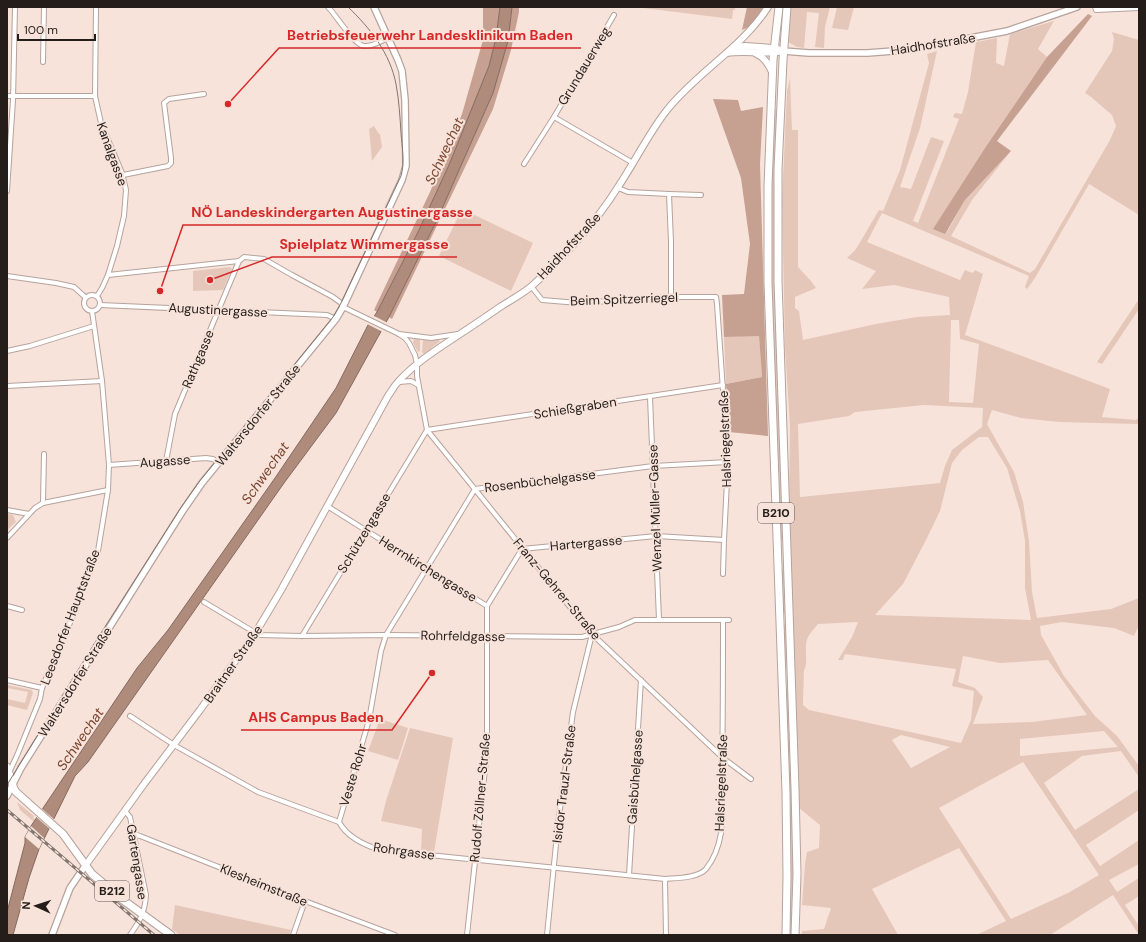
<svg xmlns="http://www.w3.org/2000/svg" width="1146" height="942" viewBox="0 0 1146 942" font-family="'DM Sans',sans-serif">
	<style>
		.green { fill: #e5c7ba; fill-rule: evenodd }
		.forest { fill: #c6a091 }
		.water { fill: #af8b7c; stroke: #856a5f }
		.pier { fill: #f7e3da }
		.lines { fill: none; stroke-linecap: round; stroke-linejoin: round }
		.minor-casing { stroke: #b6a39c; stroke-width: 6 }
		.tertiary-casing { stroke: #b6a39c; stroke-width: 8 }
		.secondary-casing { stroke: #b6a39c; stroke-width: 8 }
		.primary-casing { stroke: #b6a39c; stroke-width: 9 }
		.minor { stroke: #fff; stroke-width: 4 }
		.tertiary { stroke: #fff; stroke-width: 5.5 }
		.secondary { stroke: #fff; stroke-width: 6 }
		.primary { stroke: #fff; stroke-width: 7 }
		.tram { stroke: #837670; stroke-width: 1 }
		.rail-casing { stroke: #837670; stroke-width: 3 }
		.rail { stroke: #f7e3da; stroke-width: 1.5; stroke-dasharray: 4.5; stroke-linecap: butt }
		.labels { text-anchor: middle; dominant-baseline: central; stroke-width: 4; stroke-linejoin: round; paint-order: stroke }
		.shield { fill: #f7e3da; stroke: #635854; stroke-width: 1 }
		.shield-label { font-size: 12px; font-weight: bold; fill: #241d1a }
		.street-label { font-size: 13px; fill: #241d1a; stroke: #f7e3da }
		.water-label { font-size: 14px; font-style: italic; fill: #79452f; stroke: #f7e3da }
		.leader { fill: none; stroke: #d62828; stroke-width: 1.5 }
		.callout-dot { fill: #d62828; stroke: #f7e3da; stroke-width: 1.5 }
		.callout-label { font-size: 14px; text-anchor: middle; font-weight: bold; fill: #d62828; stroke: #f7e3da; stroke-width: 4; stroke-linejoin: round; paint-order: stroke }
	</style>
	<rect width="100%" height="100%" fill="#f7e3da"/>
	<g class="green">
		<path d="M635,7H735V10H733L732,19Z"/>
		<path d="M791,7H830L825,27L824,48L815,47L819,13L807,12L804,48L797,47L788,42Z"/>
		<path d="M837,7H854L848,30L832,28Z"/>
		<path d="M1054,21L1038,49L1047,57L987,145L946,234L965,200L1011,151L972,200L951,236L1030,273L1035,269L1110,140L1116,126L1112,115L1091,97L1085,93L1112,51L1114,39L1112,32L1139,40V215L1089,184L1035,278L1027,289L1025,287L1029,276L882,213L867,242L960,280L965,270L973,273L975,270L983,274L965,335L1033,360L1110,389L1102,417L1136,420L1139,417V424L1059,422L1021,418L992,410L987,424L1014,472L1023,502L1029,541L1032,592L1037,618L1111,609L1139,598V625L1134,636L1114,628L1062,622L1040,626L1041,635L1064,676L1095,716L1117,736L1139,766V777L1121,751L1082,756L1044,783L1075,830L1139,789V810L1086,845L1100,866L1139,840V864L1109,880L1117,892L1139,878V896L1125,905L1139,926V935L1113,895L1050,935H976L1006,921L959,848L872,889L898,935H802V931L824,929L831,908L802,905L805,864L807,852L819,848L820,825L799,808L789,503L790,427L785,347L782,200L787,91L790,78L792,130H798V267L811,281L816,288L795,297V308L799,311L803,340L876,324L917,317L950,315L949,297L894,285L862,289L876,271L847,258L856,249L879,210L883,211L900,170L929,63L927,54L937,51L920,128L900,187L911,189L931,137L944,141L913,221L918,223L959,119L953,117L955,113L962,114L968,92L976,42L997,38L996,63L1004,66L1010,34ZM951,320H959L960,339L979,344L973,403L949,402ZM924,405L983,408L982,427L952,450L945,466L940,483L800,497L798,424L849,416L855,412ZM979,437H988L1007,468L1020,511L1025,541V588L1031,620L875,615L903,584L927,538L940,511L952,463L962,450ZM858,622L852,637L838,660H843L845,654L956,669L952,686L974,691L971,720L961,743L809,710L803,705L804,670C809,662 803,647 808,637C810,633 815,628 818,624ZM963,656L1000,663L1048,660L1087,715L1032,722L973,724L983,697L975,688L958,682ZM1104,731L1118,747L1020,756V739ZM901,735L950,747L911,768L892,740ZM1023,762L1099,875L1068,893L1011,919L939,808Z"/>
		<path d="M774,110H776C777,156 774,202 774,249C775,345 780,440 783,536L782,542L780,536L771,264V207Z"/>
		<path d="M374,126L379,134H380L382,147L372,161L369,129Z"/>
		<path d="M462,209L533,243L511,291L439,256Z"/>
		<path d="M230,267L232,269L223,290L193,291V271Z"/>
		<path d="M1139,299V309L1102,364L1097,362Z"/>
		<path d="M759,335L762,377L726,384L724,337Z"/>
		<path d="M414,339H420V351L418,352L413,343Z"/>
		<path d="M423,339H438L440,341L439,342L424,354L422,352Z"/>
		<path d="M7,514L13,515L16,522L7,530Z"/>
		<path d="M783,568L785,573L786,614H783L781,573Z"/>
		<path d="M783,625L786,626L787,654L786,663L784,656Z"/>
		<path d="M7,685L32,690L33,693L27,710L7,705V699L25,703L28,692L7,688Z"/>
		<path d="M787,690L789,694C792,774 795,855 792,935H789L790,864L786,709Z"/>
		<path d="M380,719L408,728L398,760L368,751Z"/>
		<path d="M410,728L453,738L434,852L421,851L422,829L381,821L386,801Z"/>
		<path d="M17,802L34,816L33,818L35,819L33,821L20,810Z"/>
		<path d="M175,905L291,930L289,935H180L172,929Z"/>
	</g>
	<g class="forest">
		<path d="M483,7H500L496,38L489,66L449,165L418,232L377,312L374,310L430,192L462,114L483,40Z"/>
		<path d="M512,7H519V12L511,50L493,109L392,319L389,317L437,220L493,93L508,41Z"/>
		<path d="M747,7H765L753,25L742,30Z"/>
		<path d="M1088,14L1092,16L997,141L1011,151L965,200L945,234L933,229L987,145L1047,57Z"/>
		<path d="M713,99L738,100L741,111L763,107L760,164L768,436L729,432L726,384L762,377L759,336L724,337L722,295L744,294L750,244L741,178Z"/>
	</g>
	<path class="water" d="M500,7H512L508,41L493,93L437,220L389,317L336,413L284,483L88,762L75,776L39,849L29,878L13,935H7V912L25,843V837L31,826L137,668L168,630L275,478L336,388L368,325L377,312L395,277L418,232L449,165L489,66L496,38Z"/>
	<g class="pier">
		<path d="M372,315L388,323L383,332L367,324Z"/>
		<path d="M41,808L55,820L51,830L35,816Z"/>
		<path d="M31,826L44,838L39,849L25,837Z"/>
	</g>
	<g class="lines">
		<defs>
			<g id="minor">
				<path d="M96,7L95,96L101,123L122,173L126,190L124,216L117,246L108,275L102,288L97,296"/>
				<path d="M328,7C336,15 354,45 364,46C372,47 381,41 388,38"/>
				<path d="M1095,7L1096,10L1139,8"/>
				<path d="M43,62L44,7"/>
				<path d="M7,96H95"/>
				<path d="M554,117L633,163"/>
				<path d="M524,164L554,117L614,15"/>
				<path d="M123,175L168,166L171,163V158L164,103L169,99L204,94"/>
				<path d="M618,188L628,192L669,194L671,242V297"/>
				<path d="M7,191L13,100L15,7"/>
				<path d="M669,194L701,195"/>
				<path d="M108,275L239,261L244,257L264,259L292,275L333,297L341,303L343,307L399,334L405,338L409,343L415,355L417,364V376L427,430L592,634L723,758L751,779"/>
				<path d="M7,276L56,283L74,287L85,297"/>
				<path d="M531,286L542,300L579,303L671,297H716L717,304L728,462L724,540L723,574"/>
				<circle cx="92" cy="303" r="8"/>
				<path d="M100,305L327,315L336,319"/>
				<path d="M399,334L431,338L458,334"/>
				<path d="M7,351L30,346L94,326"/>
				<path d="M399,382L411,381L418,385"/>
				<path d="M7,386L102,381"/>
				<path d="M650,397L659,620"/>
				<path d="M427,430L723,385"/>
				<path d="M166,461L175,414L239,261"/>
				<path d="M109,465L206,458L213,459L219,463"/>
				<path d="M43,503L44,454"/>
				<path d="M327,506L487,606"/>
				<path d="M7,510L29,514"/>
				<path d="M7,538L35,508L43,503L108,490"/>
				<path d="M522,549L656,536L724,540"/>
				<path d="M204,602L259,635L302,636L386,635L582,637L619,627L635,620H729"/>
				<path d="M7,606L22,610"/>
				<path d="M302,636L427,430"/>
				<path d="M7,680L42,688"/>
				<path d="M130,716L174,745L258,792L339,822C347,837 364,845 380,850L665,879C677,878 698,878 706,869C714,859 719,845 721,833C723,815 722,793 722,775C723,723 723,671 723,620"/>
				<path d="M9,773L18,753L40,699L42,688L72,618L98,551L108,490L109,465L102,381L92,311"/>
				<path d="M125,811L130,817L146,895C145,912 140,921 130,935"/>
				<path d="M339,822L369,720L381,651L386,635L475,489L653,466L728,462"/>
				<path d="M134,834L140,836L305,901L395,935"/>
				<path d="M629,875L641,680"/>
				<path d="M665,879L666,935"/>
				<path d="M293,935L305,901"/>
				<path d="M467,935L487,751V606L522,549"/>
				<path d="M547,935L558,824L573,712L592,634"/>
			</g>
			<g id="tertiary">
				<path d="M783,51L809,53H867L907,50L1007,31L1077,7"/>
				<path d="M7,796L21,768L182,512L202,483L336,319L343,307L402,180L406,166L405,100L402,71L398,60L374,7"/>
				<path d="M52,935L70,888L85,866"/>
			</g>
			<g id="secondary">
				<path d="M734,47L745,46L774,48L778,49"/>
				<path d="M727,53C746,50 765,55 783,51"/>
				<path d="M755,53C764,57 768,63 772,72"/>
				<path d="M85,866L144,784L200,710L256,632L280,592L388,396C391,392 394,386 398,382C416,362 439,348 460,334C474,325 487,316 500,307C511,300 524,293 533,285C565,255 595,224 618,187C635,162 648,134 667,110C697,72 742,48 768,7"/>
			</g>
			<g id="primary">
				<path d="M779,7L773,60L768,186V283L786,792L787,876L786,935"/>
				<path d="M787,7L783,60L778,169V281L795,789L797,874L795,935"/>
				<path d="M7,767L14,789L16,792L63,834L92,874L123,900L171,935"/>
			</g>
		</defs>
		<use href="#minor" class="minor-casing"/>
		<use href="#tertiary" class="tertiary-casing"/>
		<use href="#secondary" class="secondary-casing"/>
		<use href="#primary" class="primary-casing"/>
		<use href="#minor" class="minor"/>
		<use href="#tertiary" class="tertiary"/>
		<use href="#secondary" class="secondary"/>
		<use href="#primary" class="primary"/>
		<path class="tram" d="M7,785L94,644L182,506L199,482L333,317L341,303L401,176C405,162 402,147 401,133C400,117 399,100 396,84C390,53 370,28 348,7"/>
		<defs>
			<path id="rail" d="M7,810L154,935"/>
		</defs>
		<use href="#rail" class="rail-casing"/>
		<use href="#rail" class="rail"/>
	</g>
	<g class="labels">
		<g class="shield">
			<rect x="758" y="503" width="36" height="20" rx="3"/>
			<rect x="95" y="881" width="34" height="20" rx="3"/>
		</g>
		<g class="shield-label">
			<text x="776" y="513">B210</text>
			<text x="112" y="891">B212</text>
		</g>
		<g class="street-label">
			<text transform="translate(933 44) rotate(-9)">Haidhofstraße</text>
			<text transform="translate(584 66) rotate(-59)">Grundauerweg</text>
			<text transform="translate(112 154) rotate(70)">Kanalgasse</text>
			<text transform="translate(569 246) rotate(-47)">Haidhofstraße</text>
			<text transform="translate(624 299) rotate(-2)">Beim Spitzerriegel</text>
			<text transform="translate(218 310) rotate(3)">Augustinergasse</text>
			<text transform="translate(198 359) rotate(-67)">Rathgasse</text>
			<text transform="translate(575 408) rotate(-9)">Schießgraben</text>
			<text transform="translate(258 415) rotate(-51)">Waltersdorfer Straße</text>
			<text transform="translate(725 439) rotate(-92)">Halsriegelstraße</text>
			<text transform="translate(165 461) rotate(-4)">Augasse</text>
			<text transform="translate(540 481) rotate(-7)">Rosenbüchelgasse</text>
			<text transform="translate(655 508) rotate(-92)">Wenzel Müller-Gasse</text>
			<text transform="translate(364 533) rotate(-59)">Schützengasse</text>
			<text transform="translate(586 543) rotate(-5)">Hartergasse</text>
			<text transform="translate(428 569) rotate(32)">Herrnkirchengasse</text>
			<text transform="translate(557 589) rotate(50)">Franz-Gehrer-Straße</text>
			<text transform="translate(70 617) rotate(-69)">Leesdorfer Hauptstraße</text>
			<text transform="translate(463 636) rotate(1)">Rohrfeldgasse</text>
			<text transform="translate(233 664) rotate(-55)">Braitner Straße</text>
			<text transform="translate(75 682) rotate(-58)">Waltersdorfer Straße</text>
			<text transform="translate(353 775) rotate(-73)">Veste Rohr</text>
			<text transform="translate(635 777) rotate(-86)">Gaisbühelgasse</text>
			<text transform="translate(721 783) rotate(-88)">Halsriegelstraße</text>
			<text transform="translate(564 784) rotate(-83)">Isidor Trauzl-Straße</text>
			<text transform="translate(480 798) rotate(-85)">Rudolf Zöllner-Straße</text>
			<text transform="translate(404 851) rotate(8)">Rohrgasse</text>
			<text transform="translate(137 862) rotate(81)">Gartengasse</text>
			<text transform="translate(264 885) rotate(22)">Klesheimstraße</text>
		</g>
		<g class="water-label">
			<text transform="translate(444 151) rotate(-65)">Schwechat</text>
			<text transform="translate(265 473) rotate(-55)">Schwechat</text>
			<text transform="translate(80 739) rotate(-56)">Schwechat</text>
		</g>
	</g>
	<path class="leader" d="M228 104L279 48H581M160 291L183 225H481M210 280L272 257H457M432 673L392 730H241"/>
	<g class="callout-dot">
		<circle cx="228" cy="104" r="4"/>
		<circle cx="160" cy="291" r="4"/>
		<circle cx="210" cy="280" r="4"/>
		<circle cx="432" cy="673" r="4"/>
	</g>
	<g class="callout-label">
		<text x="430" y="40">Betriebsfeuerwehr Landesklinikum Baden</text>
		<text x="332" y="217">NÖ Landeskindergarten Augustinergasse</text>
		<text x="364" y="249">Spielplatz Wimmergasse</text>
		<text x="316" y="722">AHS Campus Baden</text>
	</g>
	<rect width="1146" height="942" fill="none" stroke="#241d1a" stroke-width="16"/>
	<g transform="translate(36 906) rotate(273)" stroke="#f7e3da" stroke-width="3" paint-order="stroke">
	<path d="M0-3L7 15L0 10L-7 15Z" fill="#241d1a"/>
	<text y="-6" font-size="11" font-weight="bold" text-anchor="middle" fill="#241d1a">N</text>
	</g>
	<path d="M18 34v6h77v-6" fill="none" stroke="#241d1a" stroke-width="2"/>
	<text x="24" y="34" font-size="12" fill="#241d1a" stroke="#f7e3da" stroke-width="3" paint-order="stroke">100 m</text>
</svg>
